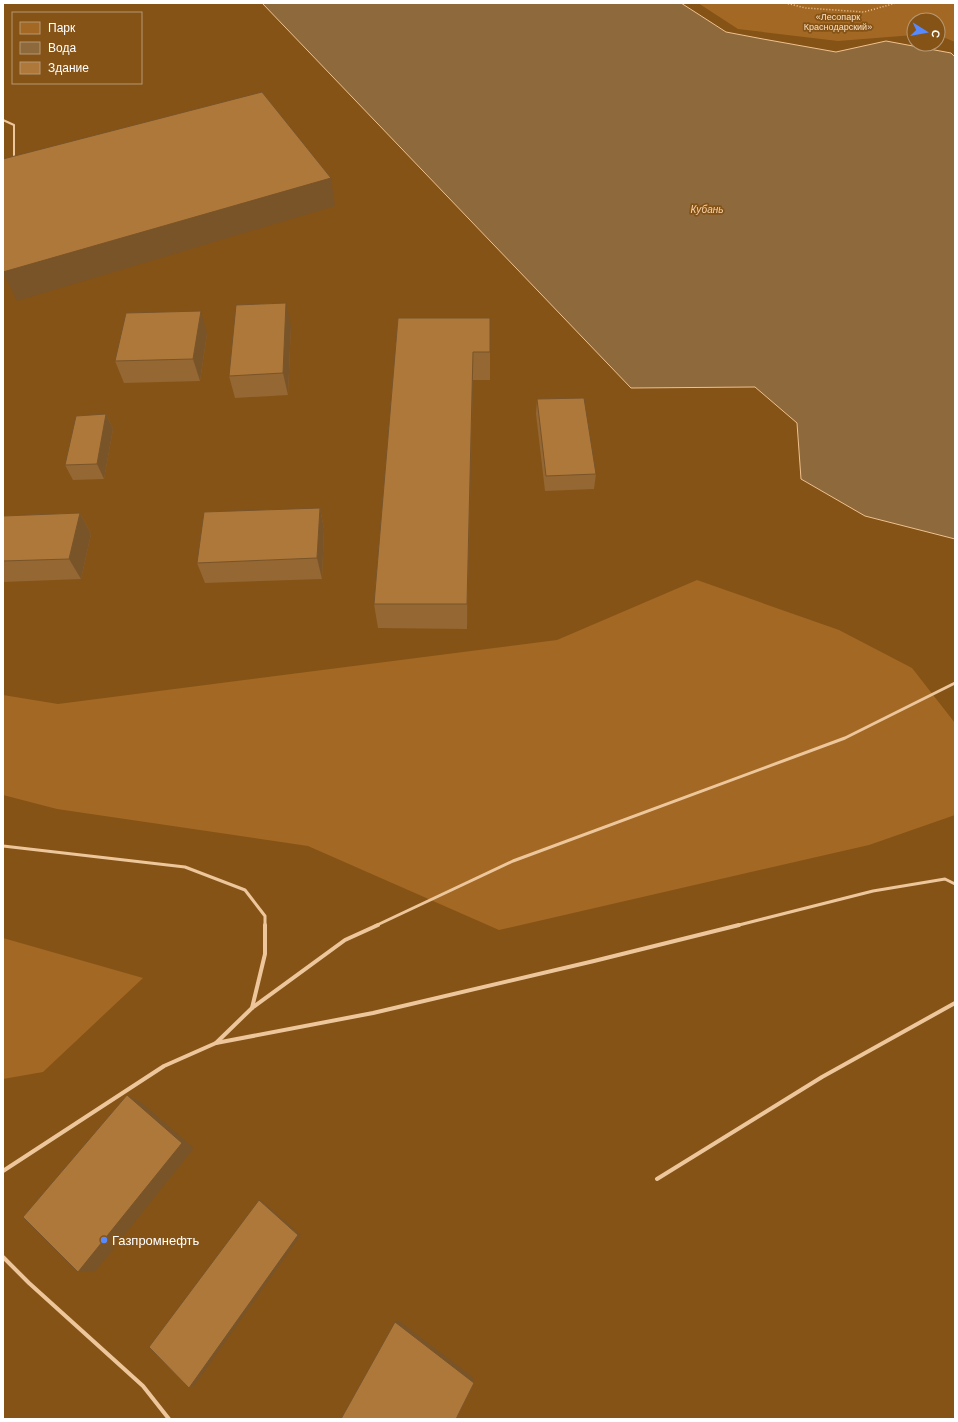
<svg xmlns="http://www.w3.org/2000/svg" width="958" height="1422" viewBox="0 0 958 1422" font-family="Arial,sans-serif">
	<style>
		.green { fill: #a36824 }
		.water { fill: #8e693c; stroke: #f0c18d }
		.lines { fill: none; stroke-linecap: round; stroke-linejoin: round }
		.path { stroke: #edc79b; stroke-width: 1.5; stroke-dasharray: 1 2; stroke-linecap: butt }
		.lane-far2 { stroke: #edc79b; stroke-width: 2 }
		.lane-far1 { stroke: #edc79b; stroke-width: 3 }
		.lane { stroke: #edc79b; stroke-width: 4 }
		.wall { fill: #956732 }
		.shaded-wall { fill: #795429 }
		.building { fill: #ad783a; stroke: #795429 }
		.poi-dot { fill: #578aff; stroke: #855316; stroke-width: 1.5 }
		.labels { text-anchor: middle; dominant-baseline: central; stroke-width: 3.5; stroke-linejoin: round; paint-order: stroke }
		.far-park-label { font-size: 9px; fill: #fadfc0; stroke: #855316 }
		.far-water-label { font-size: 10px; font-style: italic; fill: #f6d2aa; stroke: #855316 }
		.near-poi-label { font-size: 13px; fill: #fff; stroke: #855316; text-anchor: start }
	</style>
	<rect width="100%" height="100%" fill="#855316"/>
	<g class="green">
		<path d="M698,3H955V42L938,35V20H914V35L838,41L738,29Z"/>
		<path d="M697,580L839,630L912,668L955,723V815L869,845L499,930L308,846L57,809L3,795V695L58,704L557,640Z"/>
		<path d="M3,938L143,978L43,1072L3,1079Z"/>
	</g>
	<path class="water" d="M262,3H681L726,32L763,39L836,52L886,41L951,53L955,57V539L865,516L801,479L797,423L755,387L631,388Z"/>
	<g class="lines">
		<path class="path" d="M785,3L806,8L864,12L896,3"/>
		<path class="lane-far2" d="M3,120L14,125V159"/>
		<g class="lane-far1">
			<path d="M3,846L185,867L245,890L265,916V926"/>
			<path d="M375,926L513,861L845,738L955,683"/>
			<path d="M735,926L873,891L945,879L955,884"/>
		</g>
		<g class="lane">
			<path d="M252,1008L265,954V925"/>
			<path d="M216,1043L373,1013L594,961L739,925"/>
			<path d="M3,1171L164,1066L216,1043L252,1008L345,940L378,925"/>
			<path d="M657,1179L822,1077L955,1003"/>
			<path d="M3,1257L29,1283L143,1386L169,1419"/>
		</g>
	</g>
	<g class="wall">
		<path d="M398,318H490V380H473L467,629L378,628L374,604Z"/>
		<path d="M291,326L288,395L235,398L229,376Z"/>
		<path d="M207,334L200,381L124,383L115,361Z"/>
		<path d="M537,399L596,474L594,489L545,491L536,414Z"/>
		<path d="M106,414L113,429L104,479L73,480L65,465Z"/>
		<path d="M320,508L324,529L322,579L205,583L197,563Z"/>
		<path d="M80,513L91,534L81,579L3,582V516Z"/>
	</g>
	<g class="shaded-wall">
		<path d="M331,178L335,206L17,301L3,272Z"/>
		<path d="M286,303L291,326L288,395L283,373Z"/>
		<path d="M201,311L207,334L200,381L193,359Z"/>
		<path d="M473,352V380L467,629V604Z"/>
		<path d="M106,414L113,429L104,479L97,464Z"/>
		<path d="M320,508L324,529L322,579L317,558Z"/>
		<path d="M80,513L91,534L81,579L69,559Z"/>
		<path d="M127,1095L141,1102L194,1148L95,1272H78Z"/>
		<path d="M259,1200L262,1201L301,1235L194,1386L189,1388Z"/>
		<path d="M398,1320L474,1378V1383L395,1322Z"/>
	</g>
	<g class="building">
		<path d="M262,92L331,178L3,272V159Z"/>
		<path d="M286,303L283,373L229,376L236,305Z"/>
		<path d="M201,311L193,359L115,361L126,313Z"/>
		<path d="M398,318H490V352H473L467,604H374Z"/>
		<path d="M584,398L596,474L546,476L537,399Z"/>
		<path d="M106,414L97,464L65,465L76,416Z"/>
		<path d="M320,508L317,558L197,563L204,512Z"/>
		<path d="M80,513L69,559L3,561V516Z"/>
		<path d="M127,1095L182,1143L78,1272L23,1217Z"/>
		<path d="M259,1200L298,1235L189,1388L149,1347Z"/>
		<path d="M395,1322L474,1383L456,1419H341Z"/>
	</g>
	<circle class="poi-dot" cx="104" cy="1240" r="4"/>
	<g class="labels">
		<g class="far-park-label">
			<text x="838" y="17">«Лесопарк<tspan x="838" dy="10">Краснодарский»</tspan></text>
		</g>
		<g class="far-water-label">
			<text x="707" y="209">Кубань</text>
		</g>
		<g class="near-poi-label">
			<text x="112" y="1240">Газпромнефть</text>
		</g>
	</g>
	<rect width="958" height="1422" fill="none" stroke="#ffffff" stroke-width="8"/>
	<rect x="12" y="12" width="130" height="72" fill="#855316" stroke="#b69873"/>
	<rect x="20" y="22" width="20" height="12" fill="#a36824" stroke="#b69873"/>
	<text x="48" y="32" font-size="12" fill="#ffffff">Парк</text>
	<rect x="20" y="42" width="20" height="12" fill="#8e693c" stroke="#b69873"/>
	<text x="48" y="52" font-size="12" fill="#ffffff">Вода</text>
	<rect x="20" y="62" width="20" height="12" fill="#ad783a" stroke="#b69873"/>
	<text x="48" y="72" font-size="12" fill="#ffffff">Здание</text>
	<g transform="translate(926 32) rotate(101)"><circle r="19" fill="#855316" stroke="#b69873"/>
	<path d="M0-3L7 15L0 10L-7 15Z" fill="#578aff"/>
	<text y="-6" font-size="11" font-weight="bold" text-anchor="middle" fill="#ffffff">С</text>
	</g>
</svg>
